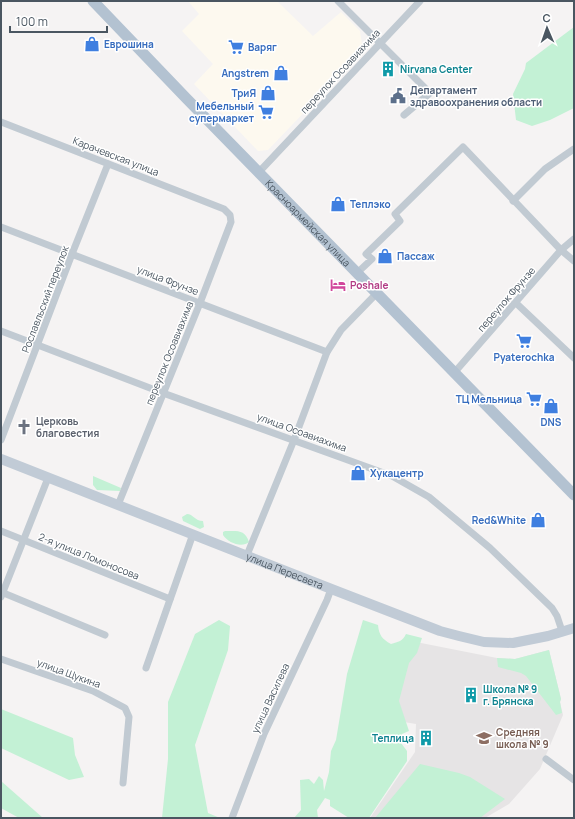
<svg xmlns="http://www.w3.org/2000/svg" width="575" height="819" viewBox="0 0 575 819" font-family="Manrope,sans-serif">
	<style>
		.commercial { fill: #fdf9ef }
		.education { fill: #e6e4e5 }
		.green { fill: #c3f1d5 }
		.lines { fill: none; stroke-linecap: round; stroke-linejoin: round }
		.street { stroke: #c1cad2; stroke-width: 7 }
		.secondary { stroke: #c1cbd6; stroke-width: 10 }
		.primary { stroke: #b3c2d1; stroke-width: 11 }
		.labels { text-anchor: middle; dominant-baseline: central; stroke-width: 3; stroke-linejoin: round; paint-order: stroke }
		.shop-label { font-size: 10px; font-weight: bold; fill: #366cbe; stroke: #fff; text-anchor: start }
		.culture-label { font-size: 10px; font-weight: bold; fill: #0d838f; stroke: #fff; text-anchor: start }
		.street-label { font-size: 10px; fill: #4a5661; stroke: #fff }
		.service-label { font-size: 10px; font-weight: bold; fill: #4e5e75; stroke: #fff; text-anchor: start }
		.hotel-label { font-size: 10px; font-weight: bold; fill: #b23c85; stroke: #fff; text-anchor: start }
		.worship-label { font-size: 10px; font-weight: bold; fill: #5b616d; stroke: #fff; text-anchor: start }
		.education-label { font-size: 10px; font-weight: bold; fill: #785e54; stroke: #fff; text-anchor: start }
	</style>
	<rect width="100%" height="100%" fill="#f5f3f3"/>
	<path class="commercial" d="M188,1H277L313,36L341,12L360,31L363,51L268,150L258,151L194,84L213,64L182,31L199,14Z"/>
	<path class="education" d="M416,642L497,658L515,659L549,650L561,699L560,702L563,715L540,769L509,804L485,818H370L415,752L416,724L404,722L398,701L412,648Z"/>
	<g class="green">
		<path d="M574,27V108L550,120L532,126L516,120L513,94L525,69L526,63Z"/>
		<path d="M93,476L121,488L120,491L97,490L93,485Z"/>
		<path d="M187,514C193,514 195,521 203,521L204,527L200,529L183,521L182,517Z"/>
		<path d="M225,531C237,531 245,529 249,542C242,548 228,543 223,535V532Z"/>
		<path d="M219,620L230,626L228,650L195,745L208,813L220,818H162L168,759V702L195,634Z"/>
		<path d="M363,620L378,625C379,635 382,639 391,644C398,642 403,641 406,634L422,638L417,653L409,663L399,701L409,731L402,734L401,743L407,751V761L369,818H349L330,806V800L325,798L317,810L318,818H294L301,810L300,780L309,779L314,784L319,776L323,780L324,791L329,772L331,751L336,740L347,674Z"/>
		<path d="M549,650L561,699L560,702L562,713L556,715L526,676L521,673L498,667L497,658L515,659Z"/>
		<path d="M1,709L73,738L75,755L84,777L69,780L1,748Z"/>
		<path d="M420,764L459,773L470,777L505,799L480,818H375Z"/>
		<path d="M1,781L43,818H19L1,808Z"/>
	</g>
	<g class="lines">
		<g class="street">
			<path d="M338,1L430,93L404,115"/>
			<path d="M1,122L224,209L230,215L231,222L200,303L118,505"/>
			<path d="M259,172L420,1"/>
			<path d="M513,201L545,169L574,149"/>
			<path d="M1,227L327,352"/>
			<path d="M357,273L372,259L366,254L400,221L395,214L463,147L561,250L574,261"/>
			<path d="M516,303L574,358"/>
			<path d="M1,331L163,393L392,476L429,497L490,548L552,608L557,616L562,631"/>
			<path d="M454,373L561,250L574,239"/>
			<path d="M1,440L72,254L108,164"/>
			<path d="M1,531L170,599"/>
			<path d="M247,555L294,440L327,352L341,330L377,293"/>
			<path d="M1,592L105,635"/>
			<path d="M1,597L48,478"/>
			<path d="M1,659L93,691L125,708L129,717L123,783"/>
			<path d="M146,668L193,534"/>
			<path d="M546,759L574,780"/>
			<path d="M232,818L264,734L327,600L331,589"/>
		</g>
		<path class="secondary" id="s1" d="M1,459L334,590L440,631L459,636L484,642L513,643L548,636L574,628"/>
		<path class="primary" id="s2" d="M93,1L186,98L574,495"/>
	</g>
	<defs>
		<symbol id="shop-bare" viewBox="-9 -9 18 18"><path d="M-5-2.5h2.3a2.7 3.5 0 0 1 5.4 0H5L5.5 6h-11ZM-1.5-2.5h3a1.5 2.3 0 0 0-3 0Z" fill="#3f7fe0" stroke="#fff" stroke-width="2.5" paint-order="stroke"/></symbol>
		<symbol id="supermarket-bare" viewBox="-9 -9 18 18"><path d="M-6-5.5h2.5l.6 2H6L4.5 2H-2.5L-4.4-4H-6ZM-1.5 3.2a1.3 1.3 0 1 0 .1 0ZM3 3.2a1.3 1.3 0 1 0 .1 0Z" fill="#3f7fe0" stroke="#fff" stroke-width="2.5" paint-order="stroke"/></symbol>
		<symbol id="building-bare" viewBox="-9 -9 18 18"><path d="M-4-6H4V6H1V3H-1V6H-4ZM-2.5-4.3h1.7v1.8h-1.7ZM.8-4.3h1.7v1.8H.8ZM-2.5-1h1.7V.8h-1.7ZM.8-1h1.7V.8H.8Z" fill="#0f9aa8" stroke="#fff" stroke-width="2.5" paint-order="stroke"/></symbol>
		<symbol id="civic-bare" viewBox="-9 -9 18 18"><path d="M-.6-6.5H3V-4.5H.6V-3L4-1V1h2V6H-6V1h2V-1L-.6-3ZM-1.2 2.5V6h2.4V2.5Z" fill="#5c6f8a" stroke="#fff" stroke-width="2.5" paint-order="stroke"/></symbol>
		<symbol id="hotel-bare" viewBox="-9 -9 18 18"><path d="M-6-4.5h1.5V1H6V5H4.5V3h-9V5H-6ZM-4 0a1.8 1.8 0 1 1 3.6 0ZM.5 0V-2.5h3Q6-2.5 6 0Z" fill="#d1479c" stroke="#fff" stroke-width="2.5" paint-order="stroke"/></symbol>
		<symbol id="church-bare" viewBox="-9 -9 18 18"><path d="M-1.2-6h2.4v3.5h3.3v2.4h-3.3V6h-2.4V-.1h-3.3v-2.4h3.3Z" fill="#6b7280" stroke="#fff" stroke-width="2.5" paint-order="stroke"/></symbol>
		<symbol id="school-bare" viewBox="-9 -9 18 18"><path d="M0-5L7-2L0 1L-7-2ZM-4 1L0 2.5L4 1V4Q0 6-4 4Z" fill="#8d6e63" stroke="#fff" stroke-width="2.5" paint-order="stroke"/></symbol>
	</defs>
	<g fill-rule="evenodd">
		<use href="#shop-bare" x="81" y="33" width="22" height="22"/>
		<use href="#supermarket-bare" x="225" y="36" width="22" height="22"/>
		<use href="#building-bare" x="377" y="58" width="22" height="22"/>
		<use href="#shop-bare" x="270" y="62" width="22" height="22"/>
		<use href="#shop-bare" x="257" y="82" width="22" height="22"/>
		<use href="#civic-bare" x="387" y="85" width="22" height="22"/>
		<use href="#supermarket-bare" x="255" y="101" width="22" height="22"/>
		<use href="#shop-bare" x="327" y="193" width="22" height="22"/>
		<use href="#shop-bare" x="374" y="245" width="22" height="22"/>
		<use href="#hotel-bare" x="327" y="274" width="22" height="22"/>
		<use href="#supermarket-bare" x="513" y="330" width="22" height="22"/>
		<use href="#supermarket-bare" x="523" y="388" width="22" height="22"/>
		<use href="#shop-bare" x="540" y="395" width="22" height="22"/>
		<use href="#church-bare" x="13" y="416" width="22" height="22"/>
		<use href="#shop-bare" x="347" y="462" width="22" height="22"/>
		<use href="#shop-bare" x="527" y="509" width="22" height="22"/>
		<use href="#building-bare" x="460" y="684" width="22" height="22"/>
		<use href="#building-bare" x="415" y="727" width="22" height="22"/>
		<use href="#school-bare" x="473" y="727" width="22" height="22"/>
	</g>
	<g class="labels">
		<g class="shop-label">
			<text x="104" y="44">Еврошина</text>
			<text x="248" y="47">Варяг</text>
			<text x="269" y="73" text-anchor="end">Angstrem</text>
			<text x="256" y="93" text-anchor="end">ТриЯ</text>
			<text x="254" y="106" text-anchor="end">Мебельный<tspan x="254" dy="12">супермаркет</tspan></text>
			<text x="350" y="204">Теплэко</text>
			<text x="397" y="256">Пассаж</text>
			<text x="524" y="357" text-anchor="middle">Pyaterochka</text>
			<text x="522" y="399" text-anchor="end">ТЦ Мельница</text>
			<text x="551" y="422" text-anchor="middle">DNS</text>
			<text x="370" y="473">Хукацентр</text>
			<text x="526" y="520" text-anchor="end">Red&amp;White</text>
		</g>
		<g class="culture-label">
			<text x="400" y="69">Nirvana Center</text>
			<text x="483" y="689">Школа № 9<tspan x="483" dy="12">г. Брянска</tspan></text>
			<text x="414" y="738" text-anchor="end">Теплица</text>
		</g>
		<g class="street-label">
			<text transform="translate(340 71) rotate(-47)">переулок Осоавиахима</text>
			<text transform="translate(116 156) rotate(21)">Карачевская улица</text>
			<text stroke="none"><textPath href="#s2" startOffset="309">Красноармейская улица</textPath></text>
			<text transform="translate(168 280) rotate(21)">улица Фрунзе</text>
			<text transform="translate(45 299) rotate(-69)">Рославльский переулок</text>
			<text transform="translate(506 299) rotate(-49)">переулок Фрунзе</text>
			<text transform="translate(169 353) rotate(-68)">переулок Осоавиахима</text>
			<text transform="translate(302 432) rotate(20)">улица Осоавиахима</text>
			<text transform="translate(89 556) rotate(22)">2-я улица Ломоносова</text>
			<text stroke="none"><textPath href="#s1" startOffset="305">улица Пересвета</textPath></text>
			<text transform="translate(69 673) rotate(20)">улица Щукина</text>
			<text transform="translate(270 698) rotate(-65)">улица Василева</text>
		</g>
		<g class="service-label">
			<text x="410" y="90">Департамент<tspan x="410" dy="12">здравоохранения области</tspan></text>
		</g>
		<g class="hotel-label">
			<text x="350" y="285">Poshale</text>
		</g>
		<g class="worship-label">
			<text x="36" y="421">Церковь<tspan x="36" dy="12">благовестия</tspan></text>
		</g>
		<g class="education-label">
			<text x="496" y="732">Средняя<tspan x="496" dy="12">школа № 9</tspan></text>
		</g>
	</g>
	<rect width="575" height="819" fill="none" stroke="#4a5661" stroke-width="4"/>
	<g transform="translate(547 28) rotate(358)" stroke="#ffffff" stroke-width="3" paint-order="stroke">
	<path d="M0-3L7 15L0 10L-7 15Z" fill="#4a5661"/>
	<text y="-6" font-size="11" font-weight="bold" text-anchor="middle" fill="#4a5661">С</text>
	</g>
	<path d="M10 26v6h97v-6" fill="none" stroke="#4a5661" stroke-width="2"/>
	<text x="16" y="26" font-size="12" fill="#4a5661" stroke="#ffffff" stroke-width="3" paint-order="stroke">100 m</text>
</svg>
